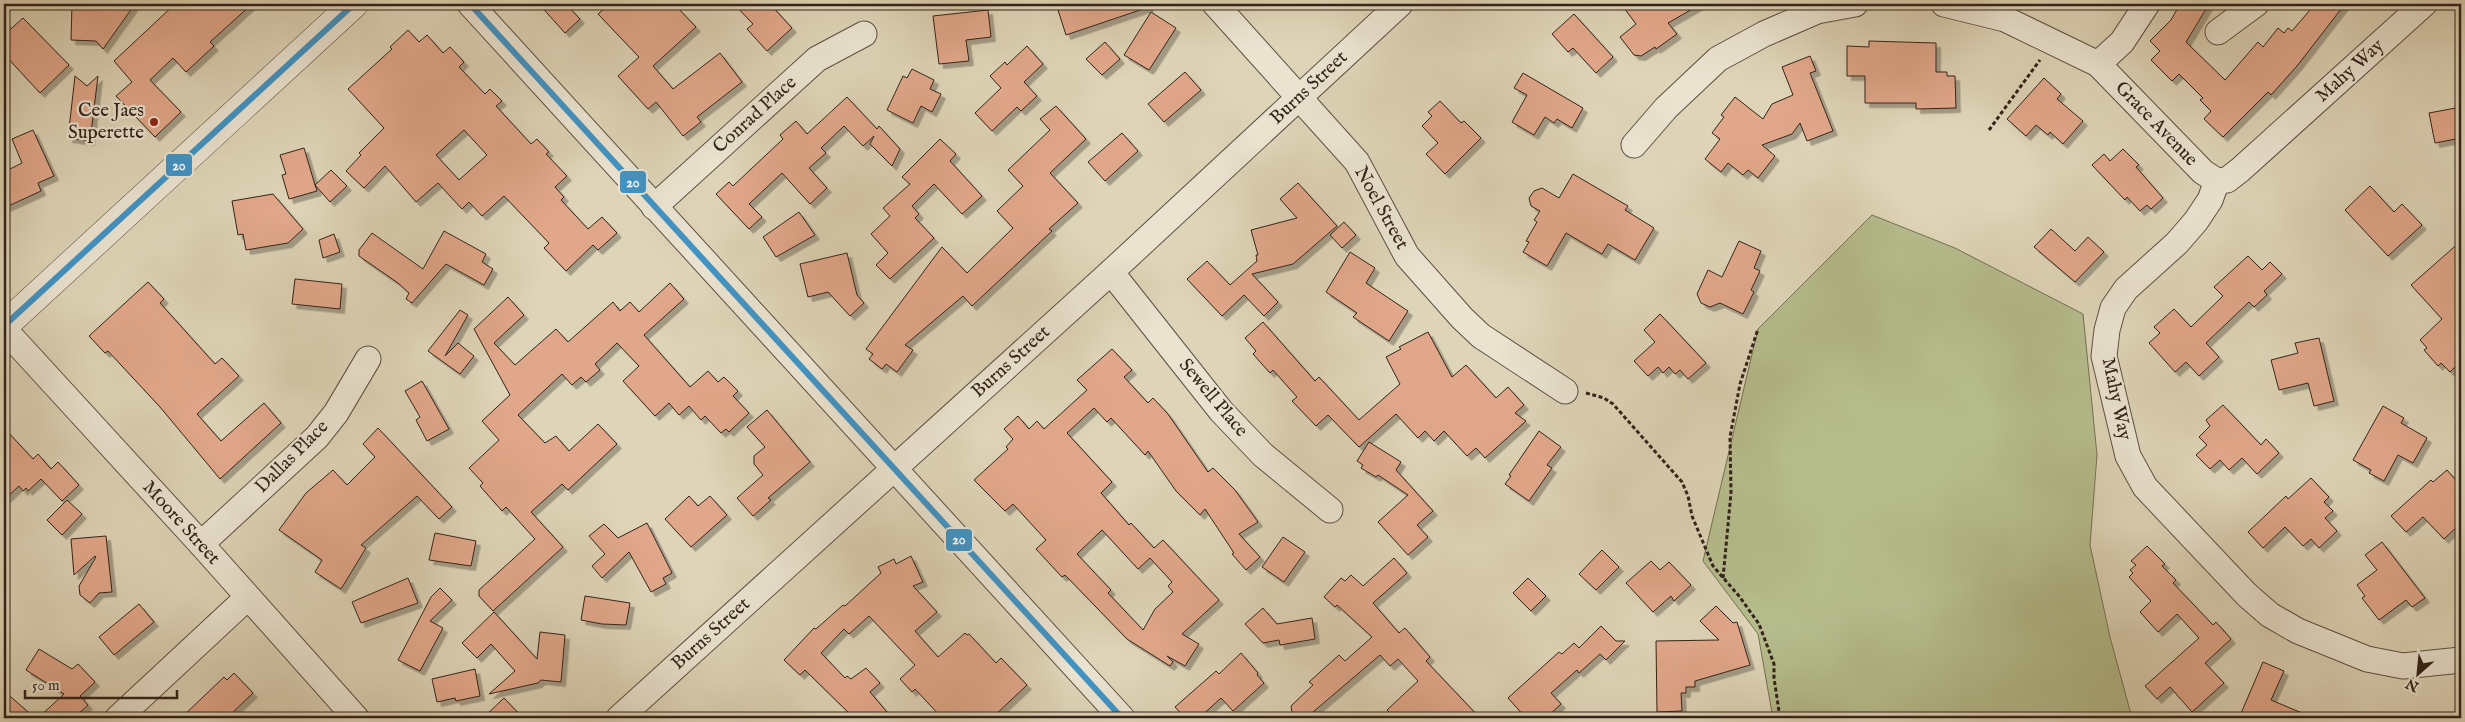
<svg xmlns="http://www.w3.org/2000/svg" width="2465" height="722" viewBox="0 0 2465 722" font-family="'IM FELL English',serif">
	<style>
		.green { fill: #b5bc8c; stroke: #747053 }
		.building { fill: #e1a78a; stroke: #33231a; fill-rule: evenodd; filter: url(#shadow) }
		.lines { fill: none; stroke-linecap: round; stroke-linejoin: round }
		.minor-casing { stroke: #5e4f41; stroke-width: 27 }
		.tertiary-casing { stroke: #5e4f41; stroke-width: 29 }
		.path { stroke: #33231a; stroke-width: 3; stroke-dasharray: 4 2.5; stroke-linecap: butt }
		.minor { stroke: #eae3d0; stroke-width: 25 }
		.tertiary { stroke: #eae3d0; stroke-width: 28 }
		.bus-1-casing { stroke: #eae3d0; stroke-width: 10 }
		.bus-1 { stroke: #4193c4; stroke-width: 6 }
		.poi-dot { fill: #8f2418; stroke: #eae3d0; stroke-width: 2 }
		.labels { text-anchor: middle; dominant-baseline: central; stroke-width: 4.5; stroke-linejoin: round; paint-order: stroke }
		.street-label { font-size: 19px; fill: #33231a; stroke: #eae3d0 }
		.poi-label { font-size: 19px; fill: #33231a; stroke: #eae3d0; text-anchor: end }
		.line-badge { stroke: #eae3d0; stroke-width: 2 }
		.badge-label { font-size: 14px; text-anchor: middle; font-weight: bold; fill: #fff }
	</style>
	<defs>
		<filter id="shadow"><feDropShadow dx="4.5" dy="4.5" stdDeviation="0" flood-color="#0004"/></filter>
	</defs>
	<rect width="100%" height="100%" fill="#ded4b7"/>
	<filter id="stains"><feTurbulence type="fractalNoise" baseFrequency=".004" numOctaves="4"/><feColorMatrix values="0 0 0 0 .2 0 0 0 0 .09 0 0 0 0 .02 0 0 0 .5 -.17"/></filter>
	<radialGradient id="worn" r=".72"><stop offset=".6" stop-color="#630" stop-opacity="0"/><stop offset="1" stop-color="#630" stop-opacity=".3"/></radialGradient>
	<path class="green" d="M1872,215L1955,248L2083,314L2097,455L2090,545L2110,637L2132,718H1773L1758,634L1703,561L1758,329Z"/>
	<g class="building">
		<path d="M72,4H135L103,49L96,41L71,40Z"/>
		<path d="M175,4H252L210,42L214,46L186,72L173,58L150,80L181,112L155,137L116,96L132,82L114,61Z"/>
		<path d="M539,4H566L580,19L565,33Z"/>
		<path d="M610,4H674L696,27L653,66L673,89L720,53L742,82L697,117L701,122L683,136L656,102L648,109L618,76L639,57L598,14Z"/>
		<path d="M734,4H770L792,28L767,51L747,29L753,24Z"/>
		<path d="M1076,4H1148L1149,7L1066,35L1058,10Z"/>
		<path d="M1621,4H1701L1668,23L1677,34L1656,49L1655,47L1641,56L1634,55L1620,37L1636,24Z"/>
		<path d="M2180,4H2209L2186,42L2225,80L2258,42L2263,47L2278,28L2284,33L2288,28L2292,31L2315,4H2345L2297,66L2271,95L2268,92L2223,137L2204,119L2211,111L2200,100L2203,98L2179,74L2172,81L2151,60L2160,51L2150,41L2171,20Z"/>
		<path d="M988,10L991,37L966,40L969,61L939,64L933,16Z"/>
		<path d="M1151,12L1176,28L1149,70L1124,55Z"/>
		<path d="M1574,14L1613,57L1596,73L1573,48L1568,52L1552,34Z"/>
		<path d="M23,18L69,65L40,93L4,54V35Z"/>
		<path d="M408,30L419,42L427,35L443,53L450,47L464,62L459,67L485,94L490,89L502,101L496,106L531,144L537,139L549,152L546,154L567,176L555,187L564,197L561,200L588,229L602,217L617,233L598,250L593,245L566,271L544,248L549,243L504,196L482,216L469,202L462,209L438,183L416,202L385,166L364,188L346,171L361,155L359,153L384,128L348,89L392,49L390,47ZM464,130L487,155L459,180L436,155Z"/>
		<path d="M1869,41L1936,43V72H1947V76H1955L1956,108L1916,109V103H1865V76H1847V46L1869,47Z"/>
		<path d="M1105,42L1120,59L1102,75L1086,59Z"/>
		<path d="M1027,46L1043,64L1024,82L1037,96L1021,111L1017,107L992,131L975,113L1001,88L990,76L1005,62L1007,65Z"/>
		<path d="M1810,56L1816,71L1810,73L1833,131L1807,141L1800,123L1792,134L1762,145L1775,156L1758,178L1748,170L1743,175L1728,163L1721,172L1705,159L1720,139L1712,133L1724,117L1721,115L1735,97L1763,119L1772,104L1793,95L1782,67Z"/>
		<path d="M912,69L934,80L930,89L941,94L932,112L921,106L913,123L887,110L903,76L907,78Z"/>
		<path d="M1185,72L1201,90L1164,122L1148,104Z"/>
		<path d="M1523,73L1583,108L1572,128L1557,119L1554,123L1545,117L1534,135L1512,122L1527,95L1514,88Z"/>
		<path d="M75,76L87,86L98,76L90,141L68,138Z"/>
		<path d="M2044,78L2061,94L2057,99L2083,121L2063,144L2050,132L2048,135L2036,125L2026,136L2007,119Z"/>
		<path d="M847,97L877,129L879,126L900,149L892,166L870,144L874,136L863,146L844,126L821,148L826,153L809,168L827,188L810,204L782,173L749,204L762,217L749,229L716,194L729,182L733,186L783,139L780,135L796,121L807,134Z"/>
		<path d="M1440,101L1461,123L1464,121L1481,138L1445,174L1426,154L1438,143L1422,126L1432,116L1428,112Z"/>
		<path d="M1056,106L1086,139L1050,173L1078,203L1049,229L1052,231L972,306L963,296L905,345L913,350L897,372L886,364L882,369L869,359L873,354L866,349L942,247L967,273L1013,228L997,211L1023,186L1008,170L1050,130L1040,119Z"/>
		<path d="M2461,107V138L2435,143L2429,113Z"/>
		<path d="M33,130L54,176L38,183L41,191L4,208V172L22,163L12,139Z"/>
		<path d="M1122,133L1138,151L1105,181L1088,162Z"/>
		<path d="M940,139L956,154L950,161L982,196L962,214L934,184L912,206L919,214L915,218L934,238L890,279L876,265L888,253L871,234L890,216L883,208L910,184L902,177Z"/>
		<path d="M304,148L315,185L331,170L347,186L330,202L315,185L317,191L289,199L282,175L286,174L280,155Z"/>
		<path d="M2123,149L2139,165L2136,167L2163,198L2151,209L2147,205L2140,211L2127,197L2125,200L2092,165L2104,154L2110,161Z"/>
		<path d="M1573,174L1628,206L1625,210L1654,228L1635,260L1608,244L1602,254L1566,233L1547,266L1523,252L1529,242L1526,241L1537,222L1534,220L1540,211L1531,206L1529,198L1534,191L1542,188L1559,198Z"/>
		<path d="M1298,183L1337,226L1293,264L1252,274L1278,302L1264,316L1244,295L1222,316L1187,279L1207,261L1230,285L1257,261L1256,255H1258L1251,230L1297,218L1280,199Z"/>
		<path d="M2370,186L2394,212L2402,204L2422,225L2388,256L2345,210Z"/>
		<path d="M273,194L303,229L288,243L246,250L243,234L238,235L232,201Z"/>
		<path d="M799,212L815,235L776,257L763,237Z"/>
		<path d="M1344,222L1356,235L1342,248L1330,235Z"/>
		<path d="M2051,229L2075,251L2088,237L2104,252L2075,282L2034,247Z"/>
		<path d="M444,231L486,254L482,262L493,269L484,285L446,264L412,303L406,299L409,293L398,283L359,256V250L372,233L423,269Z"/>
		<path d="M334,234L340,252L323,258L319,240Z"/>
		<path d="M1739,241L1761,251L1754,268L1760,271L1751,290L1754,292L1743,314L1720,303L1710,307L1701,303L1697,294L1708,270L1722,277Z"/>
		<path d="M2461,241V361L2450,372L2441,363L2438,366L2424,350L2427,348L2420,340L2442,319L2411,285Z"/>
		<path d="M1350,252L1375,268L1366,283L1408,311L1389,341L1353,317L1357,313L1326,292Z"/>
		<path d="M847,253L857,295L864,303L850,316L828,292L808,297L800,264Z"/>
		<path d="M2248,256L2262,270L2270,262L2282,274L2264,291L2267,295L2254,307L2249,302L2206,343L2219,357L2199,376L2186,362L2175,372L2149,343L2160,333L2154,327L2174,309L2191,327L2223,296L2214,287Z"/>
		<path d="M295,279L342,284L340,309L292,304Z"/>
		<path d="M148,282L164,299L160,303L215,364L222,358L239,376L197,414L221,441L264,403L281,423L220,479L160,407L108,351L105,353L89,336Z"/>
		<path d="M670,283L684,299L644,335L690,387L708,371L718,382L724,377L738,391L733,396L749,413L729,432L726,429L721,433L705,416L701,420L689,406L679,415L669,403L655,416L623,381L639,366L617,343L595,364L600,370L586,382L581,377L572,385L562,374L518,415L545,443L556,436L569,451L598,424L617,444L568,490L562,484L531,512L563,547L493,611L479,596V590L535,539L506,507L502,511L480,486L483,483L469,468L499,440L482,421L510,395L474,329L508,297L524,315L494,343L515,365L556,329L568,342L613,302L620,311L630,302L639,312Z"/>
		<path d="M460,310L468,315L445,356L458,343L474,356L460,374L428,351Z"/>
		<path d="M1660,314L1706,363L1688,379L1680,370L1675,374L1669,367L1663,373L1658,367L1648,376L1634,361L1655,342L1644,330Z"/>
		<path d="M1263,322L1315,381L1319,377L1359,420L1400,384L1386,357L1401,349L1399,347L1428,332L1452,377L1466,365L1496,398L1508,387L1524,405L1515,413L1526,421L1485,458L1476,448L1467,456L1444,431L1434,441L1425,431L1418,438L1396,414L1359,447L1328,415L1316,426L1292,401L1297,397L1273,370L1270,373L1253,354L1256,351L1245,338Z"/>
		<path d="M2319,338L2334,401L2314,406L2308,383L2279,390L2271,360L2298,353L2295,343Z"/>
		<path d="M1112,349L1132,370L1124,377L1148,403L1153,398L1168,414L1208,472L1213,468L1235,490L1258,522L1239,534L1260,557L1246,570L1232,554L1234,553L1205,509L1200,515L1176,491L1148,451L1145,455L1111,418L1107,422L1094,408L1067,433L1112,482L1101,493L1129,525L1131,523L1154,548L1163,540L1219,600L1182,634L1199,644L1185,666L1167,656L1173,662L1170,666L1127,639L1065,575L1062,577L1036,549L1046,540L1013,504L1005,511L974,480L1008,449L1006,447L1013,439L1004,429L1018,416L1029,429L1037,421L1044,429L1087,390L1077,380ZM1102,530L1138,569L1150,558L1172,582L1168,586L1173,592L1155,609L1143,630L1108,593L1111,590L1077,554Z"/>
		<path d="M422,381L449,429L427,441L416,420L420,417L405,391Z"/>
		<path d="M2223,405L2261,445L2266,439L2279,453L2257,474L2242,458L2229,470L2220,460L2210,469L2196,455L2207,445L2199,437L2210,426L2206,420Z"/>
		<path d="M2383,406L2404,418L2401,423L2427,438L2413,463L2398,455L2384,481L2369,473L2371,470L2353,460Z"/>
		<path d="M767,410L810,462L768,498L771,500L753,516L737,498L763,475L754,464V456L765,447L747,427Z"/>
		<path d="M4,428L33,459L38,454L51,469L58,462L79,485L62,501L41,479L28,491L26,488L23,491L19,486L4,500Z"/>
		<path d="M378,428L452,507L439,519L417,496L361,545L366,548L341,589L315,572L322,560L279,530L306,493L333,470L347,485L375,457L363,444Z"/>
		<path d="M1539,431L1561,447L1547,465L1552,468L1529,501L1505,484L1511,476L1509,475Z"/>
		<path d="M1369,442L1401,462L1396,470L1433,511L1417,525L1428,537L1408,555L1378,522L1408,495L1378,475L1376,477L1361,468L1363,465L1357,461Z"/>
		<path d="M2447,470L2461,486V523L2444,539L2423,517L2406,532L2391,516L2431,480L2433,482Z"/>
		<path d="M2311,478L2329,497L2324,502L2333,511L2325,518L2337,531L2319,548L2311,539L2303,546L2285,527L2263,548L2248,532L2286,496L2288,499Z"/>
		<path d="M689,496L698,506L710,496L727,515L691,547L665,519Z"/>
		<path d="M67,500L82,514L62,535L47,520Z"/>
		<path d="M647,523L672,573L663,578L666,584L651,592L629,552L602,578L592,566L605,554L589,536L604,524L618,538Z"/>
		<path d="M435,533L476,541L471,566L429,560Z"/>
		<path d="M106,536L112,592L99,593L90,603L80,595L79,586L96,557L95,556L74,575L71,539Z"/>
		<path d="M1283,537L1305,552L1284,582L1262,567Z"/>
		<path d="M2382,542L2425,598L2412,607L2406,600L2379,620L2362,598L2365,596L2357,585L2377,570L2365,555Z"/>
		<path d="M2147,546L2165,564L2162,566L2176,580L2173,583L2213,625L2216,622L2231,639L2205,663L2224,683L2192,712L2170,687L2157,699L2145,686L2199,638L2177,614L2158,632L2140,612L2151,601L2129,577L2133,573L2130,570L2136,565L2131,561Z"/>
		<path d="M1602,550L1619,567L1596,590L1579,574Z"/>
		<path d="M911,556L923,582L913,586L937,612L915,631L938,657L965,633L967,635L969,634L996,663L1001,658L1027,685L992,718H942L915,689L912,692L900,679L915,665L869,616L849,634L844,629L821,653L845,678L847,676L851,679L866,668L880,683L870,692L892,718H854L805,670L800,675L784,660L814,628L816,629L843,605L845,606L881,573L878,567L894,559L896,564Z"/>
		<path d="M1394,558L1407,573L1373,603L1399,633L1405,628L1430,657L1426,661L1480,718H1395L1387,710L1418,681L1398,659L1390,666L1380,655L1306,718H1293L1291,706L1313,685L1309,682L1339,655L1345,661L1372,637L1337,605L1335,607L1324,597L1341,578L1345,581L1351,575L1363,586Z"/>
		<path d="M1651,561L1660,570L1669,562L1691,585L1674,601L1671,596L1653,612L1626,583Z"/>
		<path d="M408,578L418,603L361,623L352,602Z"/>
		<path d="M1528,578L1546,596L1531,611L1513,593Z"/>
		<path d="M440,588L452,600L430,621L443,628L420,671L398,660L431,597Z"/>
		<path d="M585,596L630,603L626,625L602,624L581,620Z"/>
		<path d="M139,604L154,622L114,655L99,637Z"/>
		<path d="M1716,606L1733,623L1737,622L1750,665L1695,681V687H1686V693H1681L1682,711L1657,712L1656,641L1719,640L1700,621Z"/>
		<path d="M1263,608L1277,624L1312,618L1315,639L1280,645L1279,640L1263,643L1245,624Z"/>
		<path d="M494,612L537,659L540,632L565,635L561,682L541,680L538,683L489,694L515,671L491,644L477,658L462,643Z"/>
		<path d="M1601,626L1616,641H1625L1606,660L1600,654L1579,673L1577,670L1551,693L1561,704L1546,718H1526L1508,698L1559,652L1562,654L1574,643L1579,648Z"/>
		<path d="M39,649L72,669L78,664L95,682L80,696L88,705L74,718H38L64,694L26,670Z"/>
		<path d="M1241,653L1258,673L1257,675L1264,683L1233,711L1221,698L1199,718H1185L1175,707L1216,671L1219,674Z"/>
		<path d="M2263,662L2284,671L2271,700L2314,718H2239Z"/>
		<path d="M475,669L480,696L456,701L455,698L437,702L432,679Z"/>
		<path d="M234,673L253,693L227,718H181L224,677L227,680Z"/>
		<path d="M4,691L35,718H4Z"/>
		<path d="M504,698L523,718H483Z"/>
	</g>
	<g class="lines">
		<defs>
			<g id="minor">
				<path d="M470,4L1122,718"/>
				<path d="M1215,4L1357,162L1407,256L1462,318L1481,336L1565,391"/>
				<path d="M1944,4L2005,19L2098,64L2203,172L2217,181"/>
				<path d="M2424,4L2240,170L2227,180L2217,181L2210,200L2196,221L2177,243L2126,289L2113,308L2107,330L2104,356L2128,456L2145,487L2247,595L2270,615L2298,631L2367,659L2403,666L2461,660"/>
				<path d="M2218,32L2256,4"/>
				<path d="M2098,64L2122,42L2147,4"/>
				<path d="M1634,145L1666,108L1718,59L1764,34L1817,11L1855,4"/>
				<path d="M654,207L817,59L864,34"/>
				<path d="M1111,272L1221,411L1263,455L1330,510"/>
				<path d="M4,329L201,544L356,718"/>
				<path d="M201,544L317,437L336,413L368,359"/>
				<path d="M118,718L247,598"/>
				<path d="M619,718L1111,272L1400,4"/>
			</g>
			<path id="tertiary" d="M4,326L354,4"/>
		</defs>
		<use href="#minor" class="minor-casing"/>
		<use href="#tertiary" class="tertiary-casing"/>
		<g class="path">
			<path d="M1989,130L2040,60"/>
			<path d="M1586,393L1604,398L1613,404L1682,482L1688,496L1692,516L1713,566L1739,596L1759,624L1774,664V678L1780,718"/>
			<path d="M1723,578L1731,493L1730,437L1740,384L1758,329"/>
		</g>
		<use href="#minor" class="minor"/>
		<use href="#tertiary" class="tertiary"/>
		<defs>
			<g id="bus-1">
				<path d="M470,4L1122,718"/>
				<path d="M4,326L354,4"/>
			</g>
		</defs>
		<use href="#bus-1" class="bus-1-casing"/>
		<use href="#bus-1" class="bus-1"/>
	</g>
	<circle class="poi-dot" cx="154" cy="122" r="5"/>
	<g class="labels">
		<g class="street-label">
			<text transform="translate(2350 71) rotate(-42)">Mahy Way</text>
			<text transform="translate(1309 88) rotate(-43)">Burns Street</text>
			<text transform="translate(755 115) rotate(-42)">Conrad Place</text>
			<text transform="translate(2156 124) rotate(46)">Grace Avenue</text>
			<text transform="translate(1381 208) rotate(61)">Noel Street</text>
			<text transform="translate(1011 362) rotate(-42)">Burns Street</text>
			<text transform="translate(1213 398) rotate(50)">Sewell Place</text>
			<text transform="translate(2116 399) rotate(78)">Mahy Way</text>
			<text transform="translate(292 457) rotate(-45)">Dallas Place</text>
			<text transform="translate(181 523) rotate(48)">Moore Street</text>
			<text transform="translate(711 634) rotate(-42)">Burns Street</text>
		</g>
		<g class="poi-label">
			<text x="144" y="111">Cee Jaes<tspan x="144" dy="22">Superette</tspan></text>
		</g>
	</g>
	<g class="line-badge">
		<rect x="165" y="153" width="28" height="24" rx="5" fill="#4193c4"/>
		<rect x="619" y="170" width="28" height="24" rx="5" fill="#4193c4"/>
		<rect x="945" y="528" width="28" height="24" rx="5" fill="#4193c4"/>
	</g>
	<g class="badge-label">
		<text x="179" y="170">20</text>
		<text x="633" y="187">20</text>
		<text x="959" y="544">20</text>
	</g>
	<rect width="2465" height="722" fill="none" stroke="#ded4b7" stroke-width="20"/>
	<rect x="5" y="5" width="2455" height="712" fill="none" stroke="#33231a" stroke-width="2.5"/>
	<rect x="10" y="10" width="2445" height="702" fill="none" stroke="#33231a"/>
	<g transform="translate(2418 674) rotate(207)" stroke="#eae3d0" stroke-width="4" paint-order="stroke">
	<path d="M0-4L9 19L0 12L-9 19Z" fill="#33231a"/>
	<text y="-8" font-size="14" font-weight="bold" text-anchor="middle" fill="#33231a">N</text>
	</g>
	<path d="M25 690v8h152v-8" fill="none" stroke="#33231a" stroke-width="2.5"/>
	<text x="32" y="690" font-size="15" fill="#33231a" stroke="#eae3d0" stroke-width="4" paint-order="stroke">50 m</text>
	<rect width="100%" height="100%" filter="url(#stains)"/>
	<rect width="100%" height="100%" fill="url(#worn)"/>
</svg>
